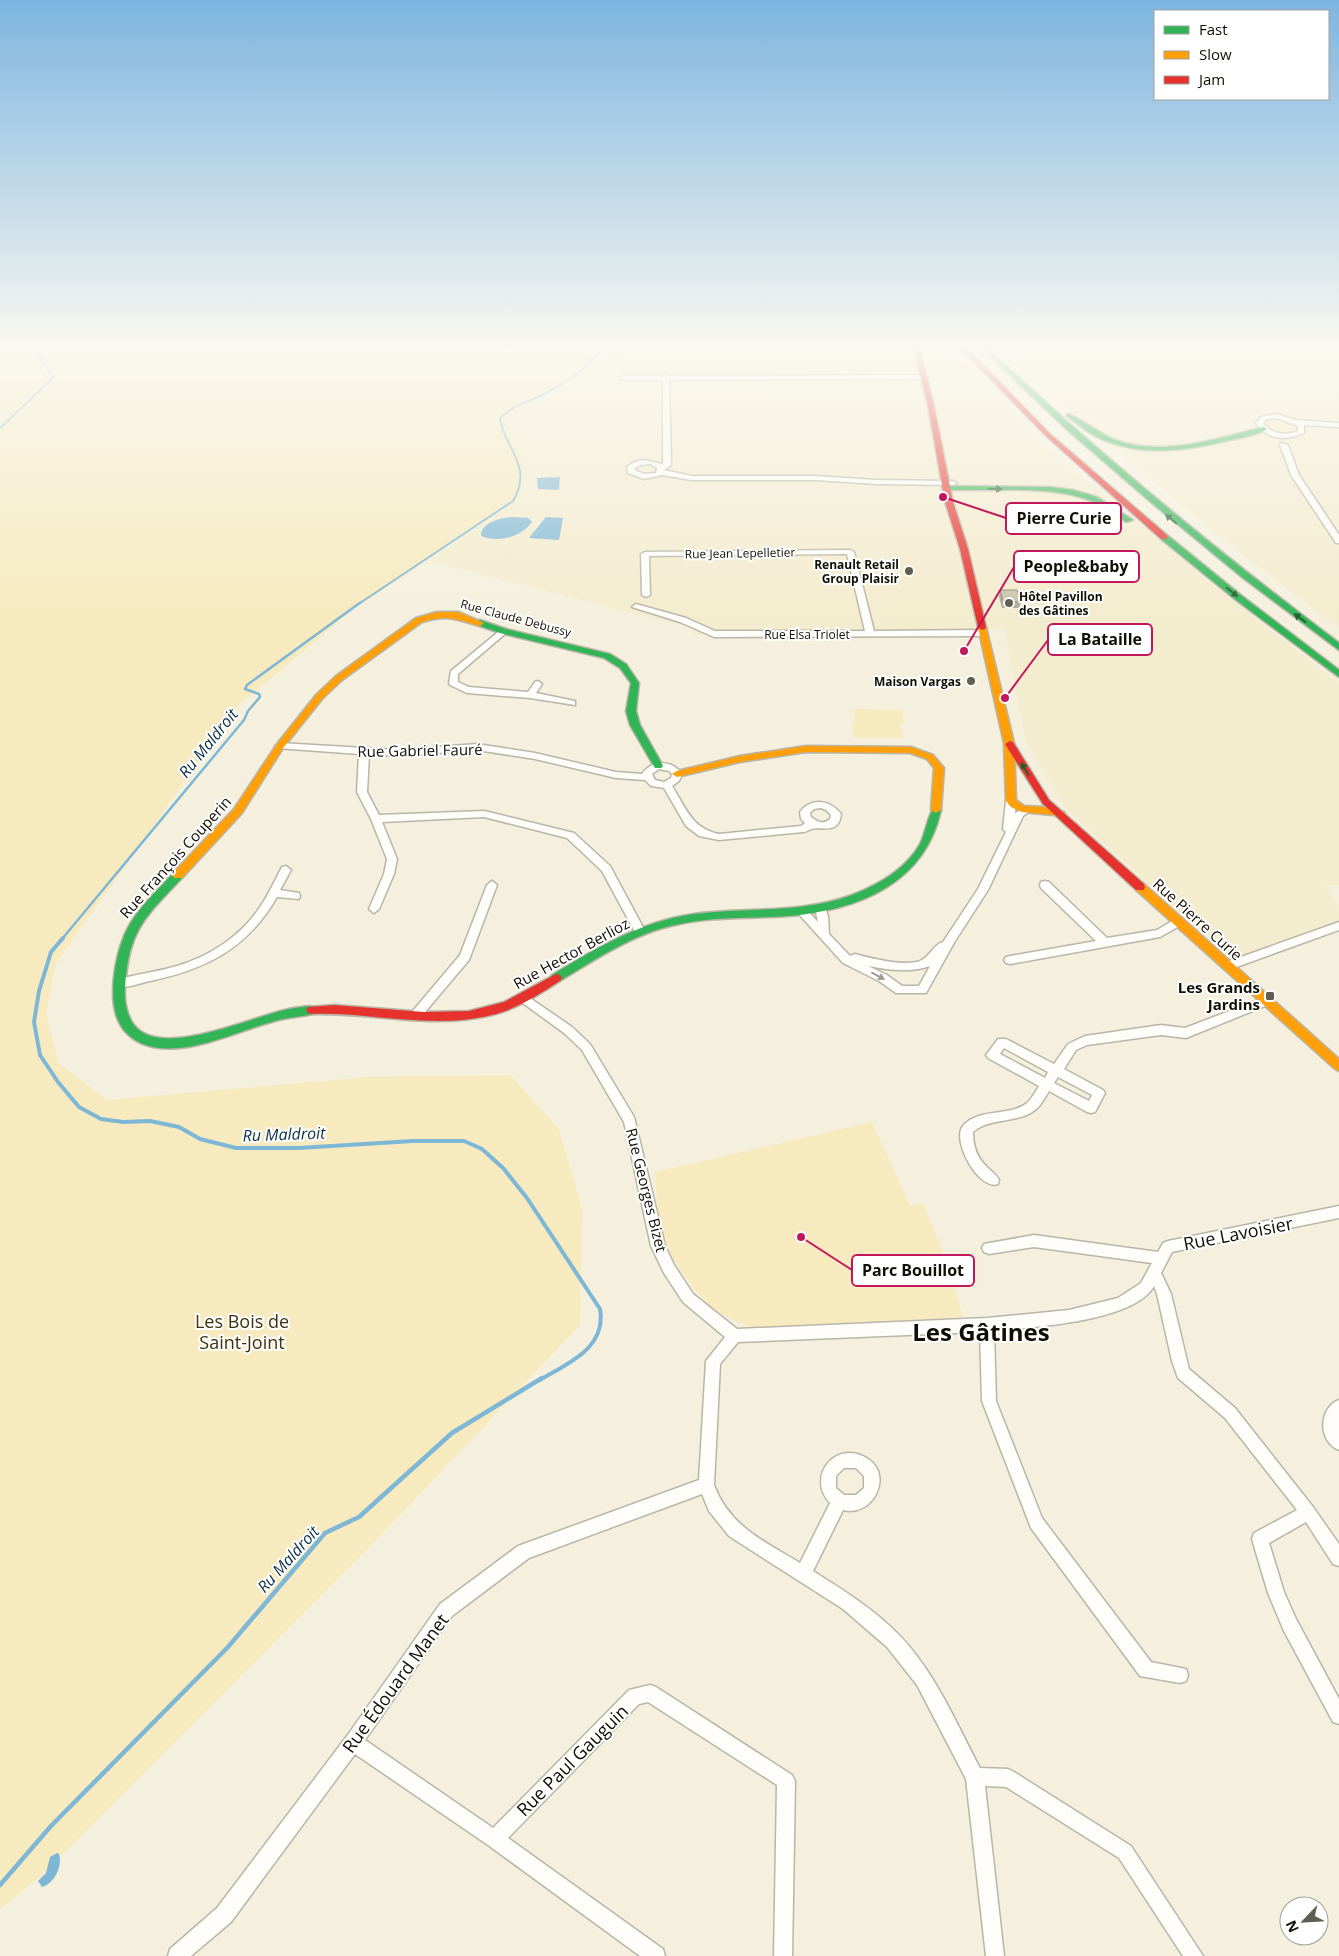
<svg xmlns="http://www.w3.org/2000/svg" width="1339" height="1956" viewBox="0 0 1339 1956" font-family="'Open Sans',sans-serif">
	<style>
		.built { fill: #f4ecce }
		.green { fill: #f6eabe }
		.water { fill: #7eb7d5 }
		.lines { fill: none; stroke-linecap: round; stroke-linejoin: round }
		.stream-far3 { stroke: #7eb7d5; stroke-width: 2 }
		.stream-far2 { stroke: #7eb7d5; stroke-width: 2.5 }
		.stream-far1 { stroke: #7eb7d5; stroke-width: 4 }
		.stream { stroke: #7eb7d5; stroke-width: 4.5 }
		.street-casing { stroke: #b9b5a8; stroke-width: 3 }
		.fast-casing { stroke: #b9b5a8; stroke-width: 3 }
		.slow-casing { stroke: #b9b5a8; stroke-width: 3 }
		.jam-casing { stroke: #b9b5a8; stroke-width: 3 }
		.street { fill: #fefdfa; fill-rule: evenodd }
		.fast { fill: #30b455; fill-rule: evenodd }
		.slow { fill: #ff9f0a; fill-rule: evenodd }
		.jam { fill: #e5322d; fill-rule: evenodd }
		.wall { fill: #afa994 }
		.building { fill: #ccc5ac; stroke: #8f8a78 }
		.oneway { fill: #20612c }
		.oneway2 { fill: #9f9d98 }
		.poi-dot { fill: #615d50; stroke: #fff; stroke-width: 2 }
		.labels { text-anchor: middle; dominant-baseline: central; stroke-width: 4; stroke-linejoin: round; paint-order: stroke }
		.far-street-label { font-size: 12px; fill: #110e04; stroke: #fff }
		.far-poi-label { font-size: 12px; font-weight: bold; fill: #110e04; stroke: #fff; text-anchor: end }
		.street-label { font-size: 15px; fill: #110e04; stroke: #fff }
		.poi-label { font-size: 15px; font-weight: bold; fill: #110e04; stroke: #fff; text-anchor: end }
		.water-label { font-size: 16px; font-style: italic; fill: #092f43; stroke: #fff }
		.near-street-label { font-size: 18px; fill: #110e04; stroke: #fff }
		.near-park-label { font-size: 18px; fill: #3c320c; stroke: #fff }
		.near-district-label { font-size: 24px; font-weight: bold; fill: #110e04; stroke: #fff }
		.leader { fill: none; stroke: #c2185b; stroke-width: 2 }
		.callout-dot { fill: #c2185b; stroke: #fff; stroke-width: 2 }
		.callout { fill: #fff; stroke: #c2185b; stroke-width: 2 }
		.callout-label { font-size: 16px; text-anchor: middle; font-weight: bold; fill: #110e04 }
	</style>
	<rect width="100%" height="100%" fill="#f5f0de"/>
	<g class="built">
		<path d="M607,346H948L1037,439L1219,590L1339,683V885H1326L1339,908V928L1238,970L1155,890L1066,809L1026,742L1004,629L695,635L692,628L428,561L520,498L523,451L503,420L586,370Z"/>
		<path d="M1004,346H1339V628L1212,531L1078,418Z"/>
	</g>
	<g class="green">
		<path d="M0,346H607L586,370L503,420L523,451L520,498L351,611L232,711L163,813L56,963L46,1014L58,1063L107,1100L368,1077L510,1075L559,1130L582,1209L580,1325L379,1537L41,1876L0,1909Z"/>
		<path d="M610,352L626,355L612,370L595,367Z"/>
		<path d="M1279,419L1294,424L1296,430C1286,436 1272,434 1264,425L1267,420Z"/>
		<path d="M854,709L902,710L904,723L900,724L903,738H854L852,724L855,723Z"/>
		<path d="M872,1122L910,1206L923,1203L942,1250L963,1317L756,1328C742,1325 729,1319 717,1311C694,1295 664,1250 659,1222C656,1206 657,1189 655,1172Z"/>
	</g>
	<g class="water">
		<path d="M560,477L559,490L538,489L537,478Z"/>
		<path d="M514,517L528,518L532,522C521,537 499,543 481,536C480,522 503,517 514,517Z"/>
		<path d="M546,517L563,518L559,540L529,538Z"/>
		<path d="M57,1853L59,1854C63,1866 54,1884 42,1887L38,1881L46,1873L50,1857Z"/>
	</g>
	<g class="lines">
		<g class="stream-far3">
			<path d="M0,428L53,378L34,346"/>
			<path d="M360,603L513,501C534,465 504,449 500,418C513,406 529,401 544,394C568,382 588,367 605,346"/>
		</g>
		<path class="stream-far2" d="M62,939L244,720L248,711L260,697L259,694L245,689L247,685L361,602"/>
		<path class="stream-far1" d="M63,938L51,952L39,991L34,1022L40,1055L58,1082L79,1107L101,1119L123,1122L150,1121L179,1127L200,1139L236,1148H299L413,1141H464L482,1149L503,1168L527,1198L600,1309C607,1348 568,1363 540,1380"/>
		<path class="stream" d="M0,1885L51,1826L228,1647L325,1533L359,1517L452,1433L542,1378"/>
		<defs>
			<g id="street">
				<path d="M666,374L669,376L925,375L928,377L925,379L669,380L671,465L664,470L692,476H816L876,480L953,481L957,483L953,485L876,484L816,480H692L662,475L644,479L628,473L627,467C642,455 649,462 663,464V380H622L619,378L622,376H663ZM650,464L657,468L656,473L644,474L635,470V468L641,465Z"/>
				<path d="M1276,414L1296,420L1339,423V427L1304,425V433C1287,441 1266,440 1256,423L1261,417ZM1276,418L1298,426V431C1286,436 1271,434 1263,423L1265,420Z"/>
				<path d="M1281,443L1288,445L1299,475L1339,535V543H1336L1291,475L1280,445Z"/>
				<path d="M850,550L854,552L874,631L983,630L987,633L983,636L714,637L680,622L632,607L636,604L686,618L715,631H865L847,554L649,556L650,595L646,597L642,595L641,554L645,552Z"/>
				<path d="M503,628L506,629V633L458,674V682L469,687L528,692L535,682L538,681L542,684L536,693L575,701V705L530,698L467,693L450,685L449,683L451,671Z"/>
				<path d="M280,743L398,750L477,744L535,753L616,772L642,774C653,759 672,760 682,774L679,781L672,786C686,808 691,828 719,834L801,826L805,823L801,819L800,812C811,797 831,800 841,814C839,835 822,826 811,829C808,830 806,832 803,832L719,840L699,836L686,826L664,788L651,786L645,780L616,778L535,759L477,750L398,756L369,754L367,792L379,815L484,811L574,833L610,866L645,931L640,935L636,934L602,871L567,838L484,817L382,822L397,859L394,874L379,909L374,913L369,909L384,874L387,859L371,819L357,792L359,754L277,748L275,746ZM659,769L669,771L672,774L671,778L664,782L655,780L652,774ZM821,808L826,810L831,815L830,819C823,825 818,822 811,817L810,813L814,809Z"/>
				<path d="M1011,798L1016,801L1015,813L1025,808L1030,811L1023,816L988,890L955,941L926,993H896L879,981L843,963L796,911L801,907L805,908L818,922L815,908L816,905H824L828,916L829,934L850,956L855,954C870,958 908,968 922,960C931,955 934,944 943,942L978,889L1006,832L1003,829L1006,801ZM868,966C889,970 910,973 930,966L919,986H902L887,975Z"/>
				<path d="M286,866L291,870L280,890L299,893L300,896L299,899L277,897C247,949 206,969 150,981C140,983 126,989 116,986L114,983L116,980C136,974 157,972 177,966C210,956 241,936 260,907C269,894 274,882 282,867Z"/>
				<path d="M492,881L497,885L469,960L420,1018H412L410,1015L412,1012L460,955L487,885Z"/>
				<path d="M1045,881L1049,882L1107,938L1157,930L1179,917L1184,921L1183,924L1160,937L1010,964L1006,963L1004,960L1006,957L1010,956L1096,941L1041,888L1040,885L1041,882Z"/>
				<path d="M1339,922V930L1228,970L1222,966L1224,963Z"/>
				<path d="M524,994L572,1027L590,1044L634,1117L665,1246L674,1265L693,1294L737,1329L987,1318L1069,1310L1118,1298L1141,1283L1152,1263L1034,1247L989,1254L984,1252L982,1248L984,1244L1034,1235L1158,1252L1163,1243L1168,1241L1339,1206V1218L1172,1252L1161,1273L1171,1294L1189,1369L1235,1408L1313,1507L1339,1544V1566L1333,1564L1306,1522L1269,1543L1284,1592L1296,1619L1339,1699V1724L1333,1722L1284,1631L1268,1593L1252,1539L1254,1533L1297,1510L1225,1418L1178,1378L1172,1361L1157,1294L1154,1286C1134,1322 1032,1327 994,1331L996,1401L1042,1518L1151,1662L1186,1669L1188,1675L1186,1681L1180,1683L1140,1676L1031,1528L982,1401L980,1332L738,1342L720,1364L714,1485C730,1527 764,1541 800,1563L830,1503C805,1476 837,1438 868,1459C894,1476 872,1518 843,1510L813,1571C843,1590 874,1609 899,1635C935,1672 956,1723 980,1768L1008,1769L1014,1772L1131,1846L1203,1956H1183L1119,1858L1006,1787L985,1786L1004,1956H986L966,1779L917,1685L887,1647L843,1609L729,1536L709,1511L702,1494L529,1558L452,1616L365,1740L493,1828L629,1690L650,1685L656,1687L792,1775L795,1781L792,1956H774L777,1785L648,1702L639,1704L508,1838L663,1949L665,1956H640L488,1845L355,1754L231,1922L191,1956H168L170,1949L217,1908L347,1736L440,1604L518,1546L699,1480L706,1361L725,1337L683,1302L664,1273L651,1246L624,1122L582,1050L564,1033L520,1001L518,998L520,995ZM844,1468H856L864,1476V1488L856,1495H844L836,1488V1476Z"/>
				<path d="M1266,997L1270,998L1272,1001L1270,1004L1186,1038L1161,1035L1087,1045L1076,1050L1064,1069L1103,1090L1105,1093L1095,1112L1091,1113L1087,1112L1049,1091C1045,1097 1041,1106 1035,1110C1017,1124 990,1117 973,1132C973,1147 977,1158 988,1168C992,1172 997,1175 999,1180L998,1184C979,1191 951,1140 963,1126C979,1107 1012,1117 1028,1102C1032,1098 1036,1091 1039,1086L988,1058L986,1055L998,1039H1006L1054,1064L1068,1044L1085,1036L1161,1025L1185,1028ZM1004,1048L1048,1072L1045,1078L1000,1054ZM1058,1077L1092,1095L1089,1101L1054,1083Z"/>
				<path d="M1339,1400V1450C1318,1442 1318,1408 1339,1400Z"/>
			</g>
			<g id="fast">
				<path d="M979,346H986C1097,453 1216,550 1339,643V650L1243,578L1153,504L1065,428Z"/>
				<path d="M1067,414C1072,413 1103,435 1113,439C1160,458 1216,439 1263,427L1267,429C1256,436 1239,438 1226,441C1188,450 1147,456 1109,442C1093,437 1080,426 1067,416Z"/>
				<path d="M943,486L1050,487L1073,490L1097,497L1133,520L1126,522C1114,514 1102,505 1089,500C1051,485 988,491 946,490L942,488Z"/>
				<path d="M1161,535H1167L1242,596L1339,670V677L1236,600L1161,539Z"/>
				<path d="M480,620L506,629L610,654L626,664L639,683L636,711L640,725L663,766L661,768H655L630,725L626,711L631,683L620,668L604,658L500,633L477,625L476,623Z"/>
				<path d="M936,807L941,810C925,884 858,910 789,916C751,919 713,916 675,925C633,934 596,959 560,981H552L550,978L552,975C596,948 642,921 694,914C746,907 801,914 852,895C878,885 906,869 920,844C925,835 929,809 936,807Z"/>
				<path d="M178,871L182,872L183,875L182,878C144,918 128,931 125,989C124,1001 127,1016 134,1025C162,1061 256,1014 294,1008C301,1007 309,1005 316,1007L318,1010L316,1013C303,1017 288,1017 275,1021C238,1031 191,1055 153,1047C138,1044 124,1035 118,1020C107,996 116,947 130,924C141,905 159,889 174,872Z"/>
			</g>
			<g id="slow">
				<path d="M437,612H458L484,623L480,626C455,619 448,614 422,622L342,680L322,699L283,748L242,813L182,878H174L173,875L174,872L234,809L277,744L316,695L336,676L416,618Z"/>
				<path d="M982,624L986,627L1014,743L1016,800L1024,806L1044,807L1064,812L1065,814L1064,816L1022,812L1011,807L1006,801L1004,743L978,627Z"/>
				<path d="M806,746L911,747L933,755L944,768L941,810L936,813L931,810L934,768L927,759L910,753L806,752L740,762L677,777L672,774L677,771L740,756Z"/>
				<path d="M1140,883L1144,884L1339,1059V1071L1335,1069L1136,890L1135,887L1136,884Z"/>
			</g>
			<g id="jam">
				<path d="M913,346H919L934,406L953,502L968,549L986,627L985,629L982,630L978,627L960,549L945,502L928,406Z"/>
				<path d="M958,346H965L1050,434L1167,535V539H1161L1046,436Z"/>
				<path d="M1010,741L1013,742L1049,800L1144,884L1145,887L1144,890H1136L1043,804L1005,744Z"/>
				<path d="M556,974L560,975L562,978L560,981C538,995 517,1009 492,1015C433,1030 371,1012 312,1014L308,1013L306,1010L308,1007L334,1005L424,1012L469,1011L504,1002Z"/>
			</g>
		</defs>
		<use href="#street" class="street-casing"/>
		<use href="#fast" class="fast-casing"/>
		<use href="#slow" class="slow-casing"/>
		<use href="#jam" class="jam-casing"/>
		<use href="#street" class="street"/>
		<use href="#fast" class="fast"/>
		<use href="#slow" class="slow"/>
		<use href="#jam" class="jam"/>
	</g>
	<path class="wall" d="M1000,590L1021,602L1019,608H1002L999,597Z"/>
	<path class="building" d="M1000,590H1017L1021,602L1003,601Z"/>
	<defs><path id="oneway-solid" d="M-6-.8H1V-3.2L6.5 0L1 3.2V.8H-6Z" transform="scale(1.25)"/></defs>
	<g class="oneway">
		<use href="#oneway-solid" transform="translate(995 489) rotate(1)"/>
		<use href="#oneway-solid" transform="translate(1171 519) rotate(-140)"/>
		<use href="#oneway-solid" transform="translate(1232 592) rotate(39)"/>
		<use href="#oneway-solid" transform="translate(1300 618) rotate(-143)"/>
		<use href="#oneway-solid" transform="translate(1025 769) rotate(-121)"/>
	</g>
	<use class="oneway2" href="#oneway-solid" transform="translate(878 976) rotate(28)"/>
	<linearGradient id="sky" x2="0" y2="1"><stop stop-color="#7db5e0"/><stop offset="0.56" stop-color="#faf8f0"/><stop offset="1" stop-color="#faf8f0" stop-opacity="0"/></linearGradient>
	<rect width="1339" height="620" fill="url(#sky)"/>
	<g class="poi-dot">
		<circle cx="909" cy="571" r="5"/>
		<circle cx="1009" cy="603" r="5"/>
		<circle cx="971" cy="681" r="5"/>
		<rect x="1265" y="991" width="10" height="10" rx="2.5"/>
	</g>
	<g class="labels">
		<g class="far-street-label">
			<text transform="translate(740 553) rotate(-1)">Rue Jean Lepelletier</text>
			<text transform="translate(516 618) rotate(15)">Rue Claude Debussy</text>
			<text x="807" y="634">Rue Elsa Triolet</text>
		</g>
		<g class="far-poi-label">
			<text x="899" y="564">Renault Retail<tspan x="899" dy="14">Group Plaisir</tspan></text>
			<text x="1019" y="596" text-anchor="start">Hôtel Pavillon<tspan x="1019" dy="14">des Gâtines</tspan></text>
			<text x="961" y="681">Maison Vargas</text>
		</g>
		<g class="street-label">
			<text transform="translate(420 750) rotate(-1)">Rue Gabriel Fauré</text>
			<text transform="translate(175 857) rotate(-48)">Rue François Couperin</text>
			<text transform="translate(1198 919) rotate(42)">Rue Pierre Curie</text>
			<text transform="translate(571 953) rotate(-29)">Rue Hector Berlioz</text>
			<text transform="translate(647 1190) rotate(76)">Rue Georges Bizet</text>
		</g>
		<g class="poi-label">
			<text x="1260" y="987">Les Grands<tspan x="1260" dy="17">Jardins</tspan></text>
		</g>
		<g class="water-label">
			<text transform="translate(208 743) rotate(-51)">Ru Maldroit</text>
			<text transform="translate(284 1134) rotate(-2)">Ru Maldroit</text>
			<text transform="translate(288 1559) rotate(-48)">Ru Maldroit</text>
		</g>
		<g class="near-street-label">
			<text transform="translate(1238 1233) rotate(-11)">Rue Lavoisier</text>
			<text transform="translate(395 1683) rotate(-54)">Rue Édouard Manet</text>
			<text transform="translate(572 1760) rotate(-45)">Rue Paul Gauguin</text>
		</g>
		<g class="near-park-label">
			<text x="242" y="1321">Les Bois de<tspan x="242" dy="21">Saint-Joint</tspan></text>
		</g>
		<g class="near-district-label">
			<text x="981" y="1331">Les Gâtines</text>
		</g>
	</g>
	<path class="leader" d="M943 497L1006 518M964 651L1014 567M1005 698L1048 640M801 1237L852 1270"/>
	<g class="callout-dot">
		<circle cx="943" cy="497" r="5"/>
		<circle cx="964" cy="651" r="5"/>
		<circle cx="1005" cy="698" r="5"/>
		<circle cx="801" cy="1237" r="5"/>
	</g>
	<g class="callout">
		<rect x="1006" y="503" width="115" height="31" rx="5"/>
		<rect x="1014" y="551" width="125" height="31" rx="5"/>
		<rect x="1048" y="624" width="104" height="31" rx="5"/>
		<rect x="852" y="1255" width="122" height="31" rx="5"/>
	</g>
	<g class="callout-label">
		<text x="1064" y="524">Pierre Curie</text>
		<text x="1076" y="572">People&amp;baby</text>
		<text x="1100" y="645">La Bataille</text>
		<text x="913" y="1276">Parc Bouillot</text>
	</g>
	<rect x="1154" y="10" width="175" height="90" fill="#ffffff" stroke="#a09f9b"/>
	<rect x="1164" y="26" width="25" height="8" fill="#30b455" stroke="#a09f9b"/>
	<text x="1199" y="35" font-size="15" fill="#110e04">Fast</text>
	<rect x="1164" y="51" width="25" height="8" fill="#ff9f0a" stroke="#a09f9b"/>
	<text x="1199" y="60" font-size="15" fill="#110e04">Slow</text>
	<rect x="1164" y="76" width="25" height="8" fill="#e5322d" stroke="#a09f9b"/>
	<text x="1199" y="85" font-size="15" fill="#110e04">Jam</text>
	<g transform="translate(1304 1921) rotate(245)"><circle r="24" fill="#ffffff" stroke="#a09f9b"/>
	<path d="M0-4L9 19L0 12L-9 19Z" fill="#615d50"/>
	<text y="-8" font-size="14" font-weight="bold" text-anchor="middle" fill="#110e04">N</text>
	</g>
</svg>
